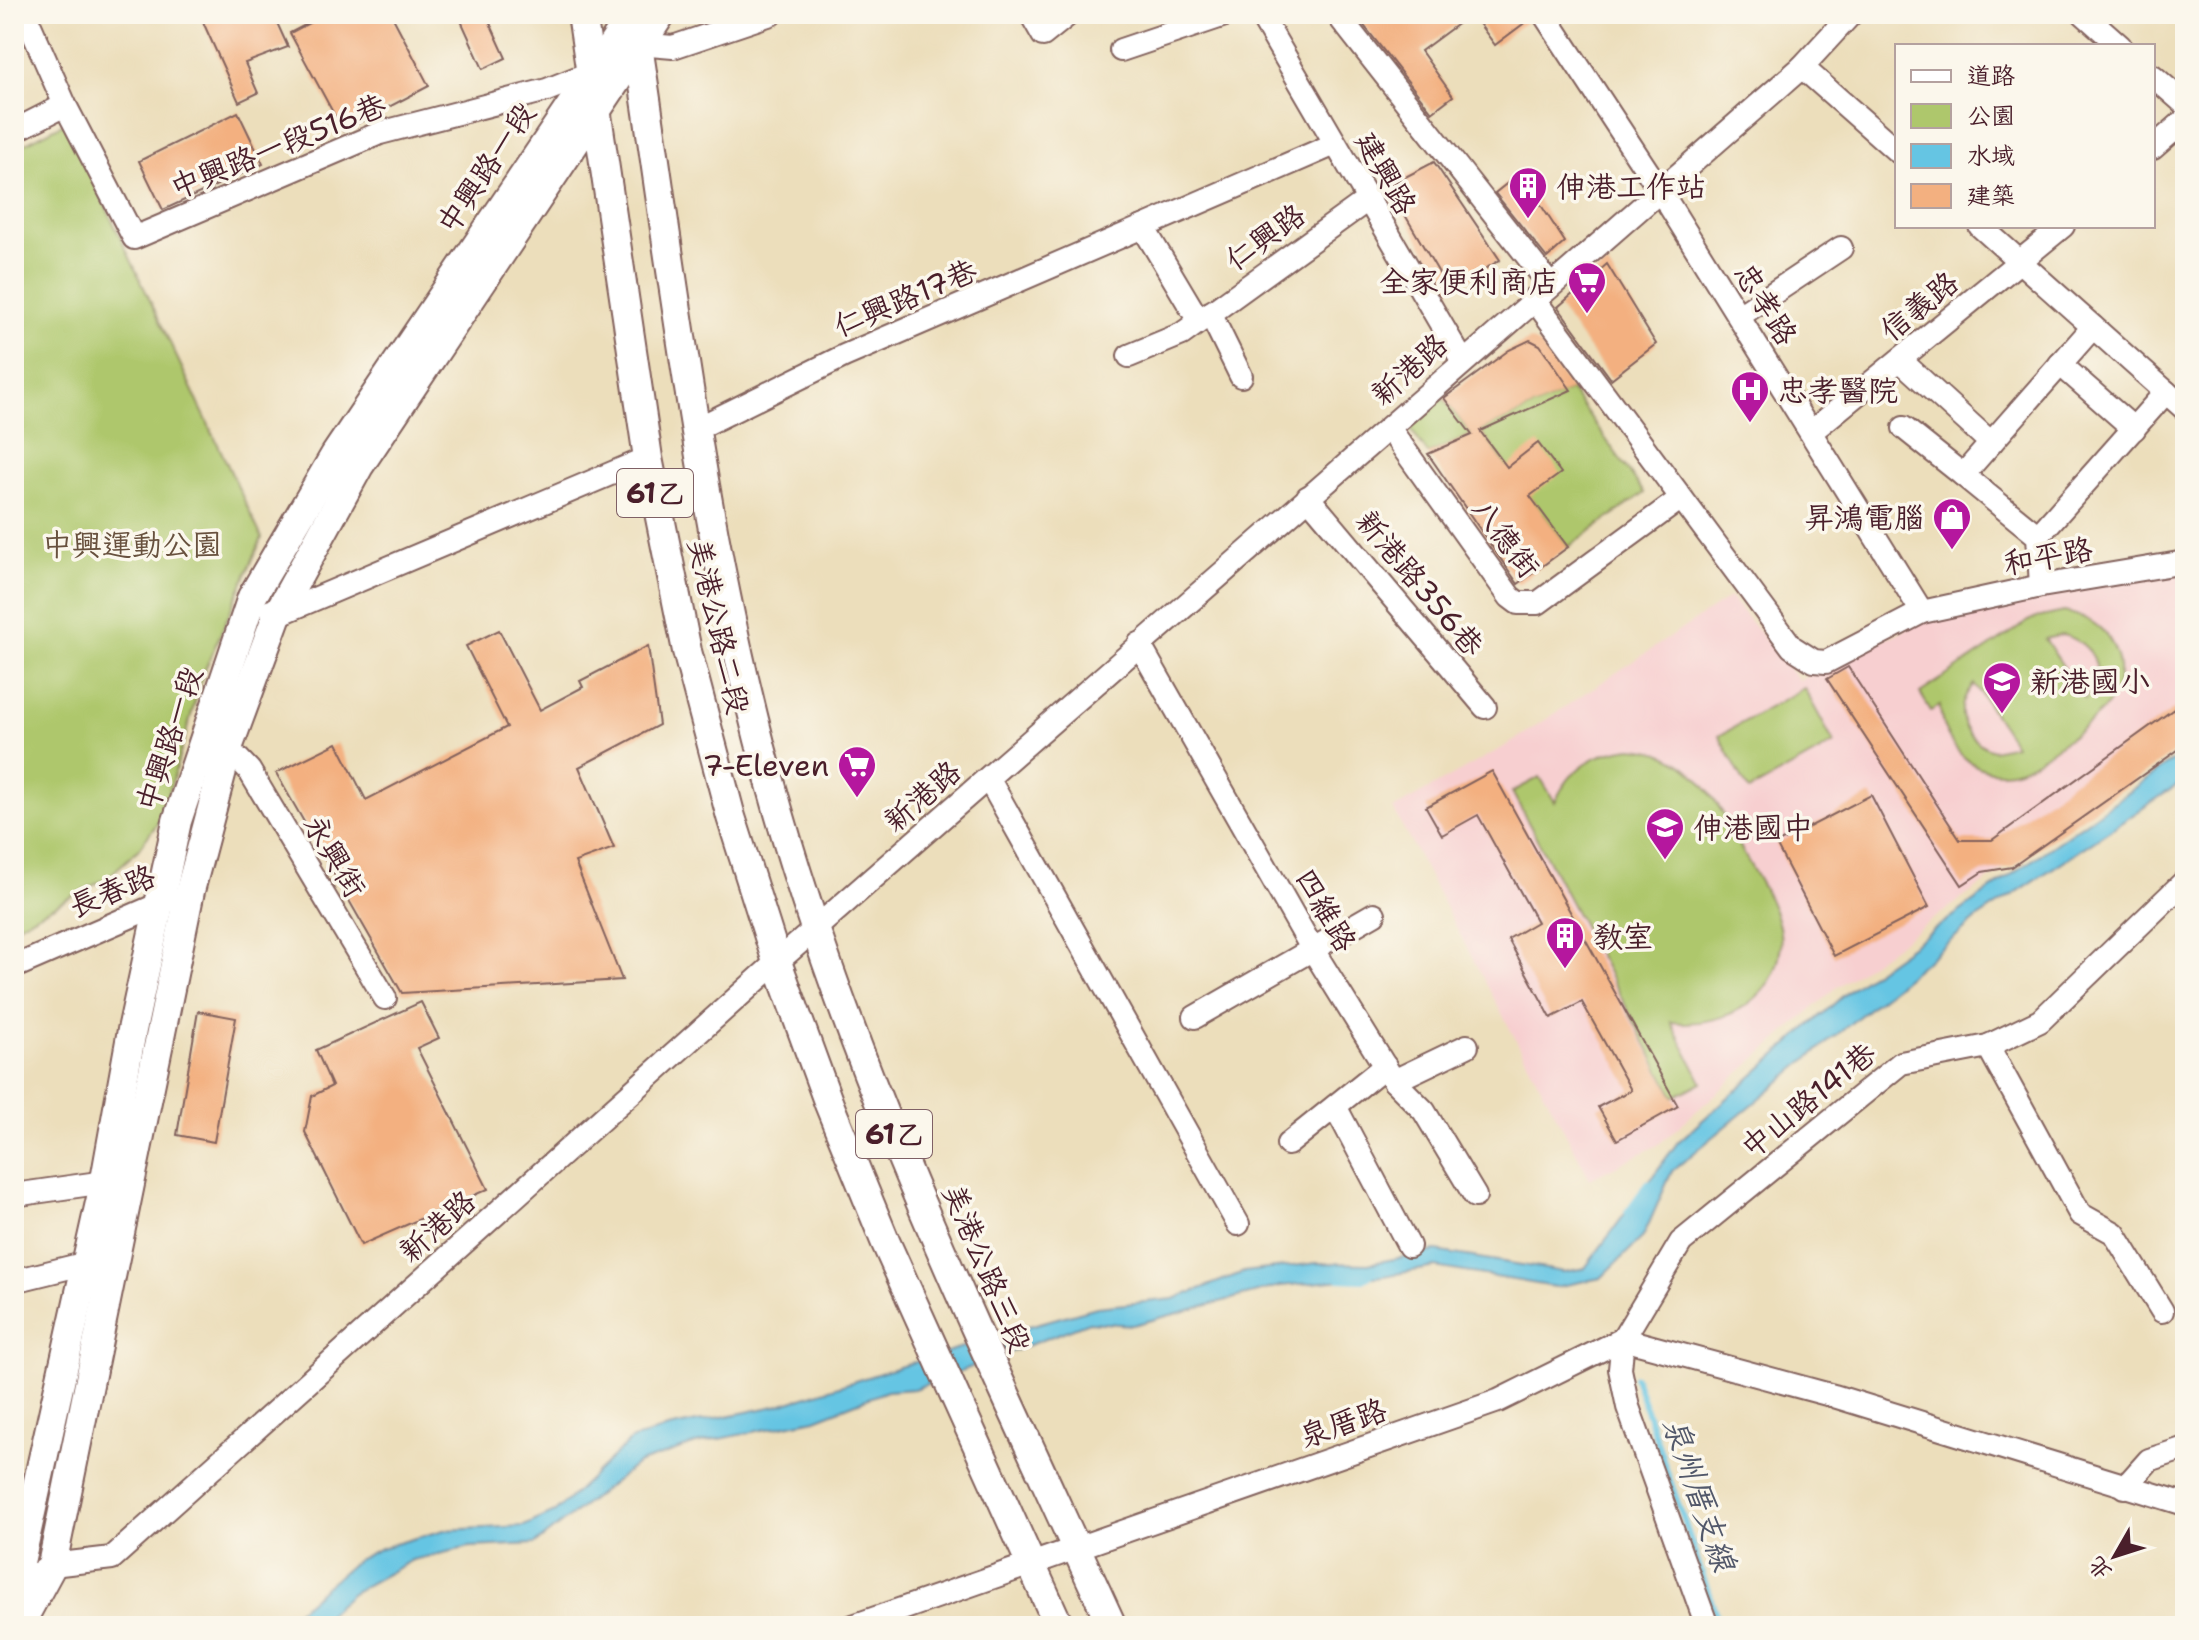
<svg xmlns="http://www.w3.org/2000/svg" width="2199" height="1640" viewBox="0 0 2199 1640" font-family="'Shantell Sans','LXGW WenKai TC',sans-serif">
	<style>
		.built { fill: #f7cfd0 }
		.green { fill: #aec76c; stroke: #7c734c; stroke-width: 2; fill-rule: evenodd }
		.water { fill: #65c5e3; stroke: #587287; stroke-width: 2 }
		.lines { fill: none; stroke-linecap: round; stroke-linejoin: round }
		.stream { stroke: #65c5e3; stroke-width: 6 }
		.building { fill: #f3b080 }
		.minor-casing { stroke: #83625d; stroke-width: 26 }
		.major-casing { stroke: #83625d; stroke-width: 32 }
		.minor { stroke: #fff; stroke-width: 22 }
		.major { stroke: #fff; stroke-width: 28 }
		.labels { text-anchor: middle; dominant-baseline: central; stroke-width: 7; stroke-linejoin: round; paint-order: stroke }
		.shield { fill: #fbf7ec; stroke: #7f6065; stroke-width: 2 }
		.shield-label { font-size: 28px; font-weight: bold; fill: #4a1f2b }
		.street-label { font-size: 30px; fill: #4a1f2b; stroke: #fbf7ec }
		.poi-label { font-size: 30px; fill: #4a1f2b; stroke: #fbf7ec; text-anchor: start }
		.park-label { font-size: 30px; fill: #68513e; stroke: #fbf7ec }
		.water-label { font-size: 32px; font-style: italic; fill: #53596b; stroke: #fbf7ec }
	</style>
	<rect width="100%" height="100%" fill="#fbf7ec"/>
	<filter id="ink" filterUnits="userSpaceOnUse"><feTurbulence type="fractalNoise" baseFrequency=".0125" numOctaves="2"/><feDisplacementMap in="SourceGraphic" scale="16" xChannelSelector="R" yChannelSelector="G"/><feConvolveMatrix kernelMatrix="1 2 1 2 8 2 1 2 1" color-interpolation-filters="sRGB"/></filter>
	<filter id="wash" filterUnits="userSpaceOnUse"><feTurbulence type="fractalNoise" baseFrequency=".006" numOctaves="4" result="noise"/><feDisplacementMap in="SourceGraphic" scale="32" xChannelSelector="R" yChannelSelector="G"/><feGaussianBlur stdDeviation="1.8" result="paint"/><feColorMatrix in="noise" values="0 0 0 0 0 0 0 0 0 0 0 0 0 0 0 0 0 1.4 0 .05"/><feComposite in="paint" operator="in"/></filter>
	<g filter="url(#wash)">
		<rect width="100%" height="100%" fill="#ecdebb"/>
		<path class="built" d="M2185,568V741L1837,987L1658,1145L1590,1179L1393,809L1509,744L1730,597L1799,680L1928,619Z"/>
		<g class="green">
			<path d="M66,122L262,538L203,674L162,817L137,851L107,878L14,927V149Z"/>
			<path d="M1571,390L1644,493L1568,547L1480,431Z"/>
			<path d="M1443,398L1472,435L1428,454L1407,424Z"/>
			<path d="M2064,612C2085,616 2104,626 2113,646C2134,690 2099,718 2066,740C2051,750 2036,763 2019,769C1977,783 1941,745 1940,706L1931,711L1920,693L2032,619ZM2062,635C2093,641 2109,674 2085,699L2045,639ZM1974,684L2015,745L1993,750C1963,740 1951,709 1974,684Z"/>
			<path d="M1804,688L1834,743L1749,791L1719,736Z"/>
			<path d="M1631,748C1696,750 1718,804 1744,854C1757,878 1776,905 1780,932C1787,996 1725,1029 1671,1022L1702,1082L1674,1097L1512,792L1540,777L1555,802C1570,768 1595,752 1631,748Z"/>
		</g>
		<path class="water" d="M2185,752V780L1978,918L1672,1171L1643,1237L1601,1278L1555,1287L1435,1267L1384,1276L1280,1286L1133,1325L1089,1322L914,1389L887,1391L815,1419L696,1444L637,1464L535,1544L470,1547L412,1560L352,1593L314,1626H279L357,1560L381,1548L444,1530L524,1526L555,1512L631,1440L668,1428L776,1406L1029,1326L1097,1307L1174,1299L1244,1272L1317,1263L1368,1264L1436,1251L1564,1272L1585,1268L1678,1142L1853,987Z"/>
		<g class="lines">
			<g class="stream">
				<path d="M1627,1212L1648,1183"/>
				<path d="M1339,1279L1361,1280L1371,1275"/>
				<path d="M1635,1377L1720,1626"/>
			</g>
		</g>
		<g id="blocks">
			<g class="building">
				<path d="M227,14H273L288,47L245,63L258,93L239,102L203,22Z"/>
				<path d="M326,14H391L429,86L343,131L290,33Z"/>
				<path d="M458,14H486L506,58L483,69Z"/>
				<path d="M1355,14H1471L1421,51L1453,96L1432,112Z"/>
				<path d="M1472,14H1530L1531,18L1495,45Z"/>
				<path d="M238,112L263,164L163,210L139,161Z"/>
				<path d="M1434,162L1500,260L1449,290L1388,186Z"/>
				<path d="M1520,173L1565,242L1547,258L1495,193Z"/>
				<path d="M1607,264L1656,344L1611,379L1558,307Z"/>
				<path d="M1530,340L1540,345L1571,390L1480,431L1507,467L1538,443L1561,473L1530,496L1568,547L1518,584L1428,454L1472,435L1444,398L1509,350Z"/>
				<path d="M499,630L540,710L583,687L580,681L648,646L659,725L579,767L614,848L575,862L622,980L402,993L276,773L337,743L366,800L507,727L466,646Z"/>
				<path d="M1848,667L1960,840H1992L2185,701V745L2012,867L1982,872L1962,885L1827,679Z"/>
				<path d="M1492,771L1678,1106L1617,1140L1598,1107L1631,1090L1582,1002L1551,1018L1508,939L1537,922L1478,815L1442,835L1426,807Z"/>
				<path d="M1871,795L1929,907L1834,956L1776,844Z"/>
				<path d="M421,1002L439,1038L417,1048L488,1189L361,1245L305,1132L312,1096L332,1086L316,1050Z"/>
				<path d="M198,1011L236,1018L214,1142L177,1135Z"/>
			</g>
		</g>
	</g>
	<g filter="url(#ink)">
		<use href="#blocks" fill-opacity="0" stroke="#83625d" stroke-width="2"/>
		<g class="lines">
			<defs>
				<g id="minor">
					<path d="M25,14L65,105L134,238L380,133L547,90L597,70"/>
					<path d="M1031,14L1043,35L1069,14"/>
					<path d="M1260,14L1462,360"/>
					<path d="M1337,14L1550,285"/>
					<path d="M1544,14L1661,192L1922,612"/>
					<path d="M2084,14L2120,46"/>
					<path d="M629,50L638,44L673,47L771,14"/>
					<path d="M1121,50L1228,14"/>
					<path d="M1802,67L1897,151"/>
					<path d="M2153,76L2185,104"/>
					<path d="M14,131L65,105"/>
					<path d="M2153,148L2185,120"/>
					<path d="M1980,226L2185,409"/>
					<path d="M1143,227L1199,321"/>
					<path d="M1534,299L1792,647L1814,661L1826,662L1922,612L2041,586L2185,562"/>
					<path d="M1210,313L1241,376"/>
					<path d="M1739,316L1841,248"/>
					<path d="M1129,356L1182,334L1366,201"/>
					<path d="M1900,360L1991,443"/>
					<path d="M2060,364L2134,429"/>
					<path d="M1389,428L1510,597L1518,603H1538L1680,499"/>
					<path d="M1904,428L1963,475L2093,327"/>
					<path d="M694,430L844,356L1335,144"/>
					<path d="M1811,432L2063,226"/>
					<path d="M1963,475L2038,536L2041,586"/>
					<path d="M1308,497L1485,707"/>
					<path d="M2038,536L2166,392"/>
					<path d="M271,611L277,615L648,458"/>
					<path d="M1139,644L1313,950L1394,1081L1424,1111L1475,1196"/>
					<path d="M228,748L249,770L385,998"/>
					<path d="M988,778L1238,1224"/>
					<path d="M14,967L171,899"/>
					<path d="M1195,1017L1374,914"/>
					<path d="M1988,1046L2080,1214L2114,1233L2162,1311"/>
					<path d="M1394,1081L1467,1046"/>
					<path d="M1336,1108L1409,1246"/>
					<path d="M1288,1144L1385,1066"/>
					<path d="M14,1195L119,1180"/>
					<path d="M14,1281L87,1263"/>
					<path d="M1623,1339L1834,1396L2185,1504"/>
					<path d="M2125,1487L2149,1460L2185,1448"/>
					<path d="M41,1572L52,1565L112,1558L777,962L1802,67L1851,14"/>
					<path d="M853,1626L1498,1401L1623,1339"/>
					<path d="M1707,1626L1628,1407L1620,1369L1623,1339L1681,1242L1901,1063L1988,1046L2040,1021L2185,881"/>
				</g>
				<g id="major">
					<path d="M582,14L648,458L687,651L731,817L777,962L829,1104L885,1241L1059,1626"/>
					<path d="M637,39C675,287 703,538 770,781C850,1075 986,1350 1112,1626"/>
					<path d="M14,1589L105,1180L132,1030L177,821L252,597L335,455L633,14"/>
					<path d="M19,1626L52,1565L190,891L228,748L277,615L359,466L661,14"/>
				</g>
			</defs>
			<use href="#minor" class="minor-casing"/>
			<use href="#major" class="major-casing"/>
			<use href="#minor" class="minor"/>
			<use href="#major" class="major"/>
		</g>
	</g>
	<defs>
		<symbol id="building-pin" viewBox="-11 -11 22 30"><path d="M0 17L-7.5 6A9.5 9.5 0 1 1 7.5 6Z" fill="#b5179e" stroke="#fbf7ec"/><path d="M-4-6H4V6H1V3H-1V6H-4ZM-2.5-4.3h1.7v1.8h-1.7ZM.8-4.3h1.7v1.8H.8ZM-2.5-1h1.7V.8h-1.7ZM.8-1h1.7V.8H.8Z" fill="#fff"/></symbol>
		<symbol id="supermarket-pin" viewBox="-11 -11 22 30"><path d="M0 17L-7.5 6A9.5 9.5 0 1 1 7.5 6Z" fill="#b5179e" stroke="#fbf7ec"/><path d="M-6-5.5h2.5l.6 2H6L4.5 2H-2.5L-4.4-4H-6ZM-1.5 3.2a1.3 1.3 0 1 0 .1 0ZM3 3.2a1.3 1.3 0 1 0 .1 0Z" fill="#fff"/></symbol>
		<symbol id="hospital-pin" viewBox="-11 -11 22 30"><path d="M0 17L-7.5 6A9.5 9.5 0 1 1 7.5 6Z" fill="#b5179e" stroke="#fbf7ec"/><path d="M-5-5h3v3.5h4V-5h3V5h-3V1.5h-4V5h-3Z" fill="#fff"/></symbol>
		<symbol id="shop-pin" viewBox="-11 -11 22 30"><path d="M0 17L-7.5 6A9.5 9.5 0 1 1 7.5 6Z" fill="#b5179e" stroke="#fbf7ec"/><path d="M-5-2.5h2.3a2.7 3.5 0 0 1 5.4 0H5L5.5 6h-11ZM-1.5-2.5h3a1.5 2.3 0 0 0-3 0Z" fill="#fff"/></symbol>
		<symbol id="school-pin" viewBox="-11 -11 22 30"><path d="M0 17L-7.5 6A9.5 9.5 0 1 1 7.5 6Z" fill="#b5179e" stroke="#fbf7ec"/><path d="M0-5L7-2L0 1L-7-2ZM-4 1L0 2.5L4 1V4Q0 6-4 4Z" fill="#fff"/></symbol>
	</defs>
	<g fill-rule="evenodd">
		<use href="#building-pin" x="1506" y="164" width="44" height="60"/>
		<use href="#supermarket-pin" x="1565" y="259" width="44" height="60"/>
		<use href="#hospital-pin" x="1728" y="368" width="44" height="60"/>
		<use href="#shop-pin" x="1930" y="495" width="44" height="60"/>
		<use href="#school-pin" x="1980" y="659" width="44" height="60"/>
		<use href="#supermarket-pin" x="835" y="743" width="44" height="60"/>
		<use href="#school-pin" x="1643" y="805" width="44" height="60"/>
		<use href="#building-pin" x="1543" y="914" width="44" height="60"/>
	</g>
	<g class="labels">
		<g class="shield">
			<rect x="617" y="469" width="76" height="48" rx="6"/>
			<rect x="856" y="1110" width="76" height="48" rx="6"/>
		</g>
		<g class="shield-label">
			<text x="655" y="493">61乙</text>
			<text x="894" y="1134">61乙</text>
		</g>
		<g class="street-label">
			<text transform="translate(278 146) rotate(-22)">中興路一段516巷</text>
			<text transform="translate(486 168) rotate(-56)">中興路一段</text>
			<text transform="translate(1386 173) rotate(60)">建興路</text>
			<text transform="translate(1265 237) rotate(-36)">仁興路</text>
			<text transform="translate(905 298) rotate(-23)">仁興路17巷</text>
			<text transform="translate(1766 304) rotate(58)">忠孝路</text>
			<text transform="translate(1919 306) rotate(-39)">信義路</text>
			<text transform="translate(1409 369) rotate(-42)">新港路</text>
			<text transform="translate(1506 538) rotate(53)">八德街</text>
			<text transform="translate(2048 556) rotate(-10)">和平路</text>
			<text transform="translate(1420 583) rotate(50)">新港路356巷</text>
			<text transform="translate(719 626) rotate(77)">美港公路二段</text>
			<text transform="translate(169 739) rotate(-72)">中興路一段</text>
			<text transform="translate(922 796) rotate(-41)">新港路</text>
			<text transform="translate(335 856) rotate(59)">永興街</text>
			<text transform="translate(112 891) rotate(-22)">長春路</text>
			<text transform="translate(1326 910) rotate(60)">四維路</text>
			<text transform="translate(1808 1100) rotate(-39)">中山路141巷</text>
			<text transform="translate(437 1226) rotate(-42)">新港路</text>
			<text transform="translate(987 1268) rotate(67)">美港公路三段</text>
			<text transform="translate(1343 1423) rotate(-19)">泉厝路</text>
		</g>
		<g class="poi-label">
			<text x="1556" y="186">伸港工作站</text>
			<text x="1559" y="281" text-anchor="end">全家便利商店</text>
			<text x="1778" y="390">忠孝醫院</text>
			<text x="1924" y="517" text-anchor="end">昇鴻電腦</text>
			<text x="2030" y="681">新港國小</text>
			<text x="829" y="765" text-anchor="end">7-Eleven</text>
			<text x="1693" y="827">伸港國中</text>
			<text x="1593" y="936">教室</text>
		</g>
		<g class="park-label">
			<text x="132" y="544">中興運動公園</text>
		</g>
		<g class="water-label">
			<text transform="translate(1700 1494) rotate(71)">泉州厝支線</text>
		</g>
	</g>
	<rect width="2199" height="1640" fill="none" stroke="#fbf7ec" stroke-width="48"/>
	<rect x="1895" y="44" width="260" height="184" fill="#fbf7ec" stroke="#b4a19f" stroke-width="2"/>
	<rect x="1911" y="70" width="40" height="12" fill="#ffffff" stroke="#b4a19f" stroke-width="2"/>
	<text x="1967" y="84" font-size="24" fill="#4a1f2b">道路</text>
	<rect x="1911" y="104" width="40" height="24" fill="#aec76c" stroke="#b4a19f" stroke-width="2"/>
	<text x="1967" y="124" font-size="24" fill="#4a1f2b">公園</text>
	<rect x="1911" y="144" width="40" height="24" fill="#65c5e3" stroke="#b4a19f" stroke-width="2"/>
	<text x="1967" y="164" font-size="24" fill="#4a1f2b">水域</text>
	<rect x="1911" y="184" width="40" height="24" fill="#f3b080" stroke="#b4a19f" stroke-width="2"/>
	<text x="1967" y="204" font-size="24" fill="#4a1f2b">建築</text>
	<g transform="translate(2115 1556) rotate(231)" stroke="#fbf7ec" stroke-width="6" paint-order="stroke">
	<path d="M0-6L14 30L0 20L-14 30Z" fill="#4a1f2b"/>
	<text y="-12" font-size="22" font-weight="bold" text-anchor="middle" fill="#4a1f2b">北</text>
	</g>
</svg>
